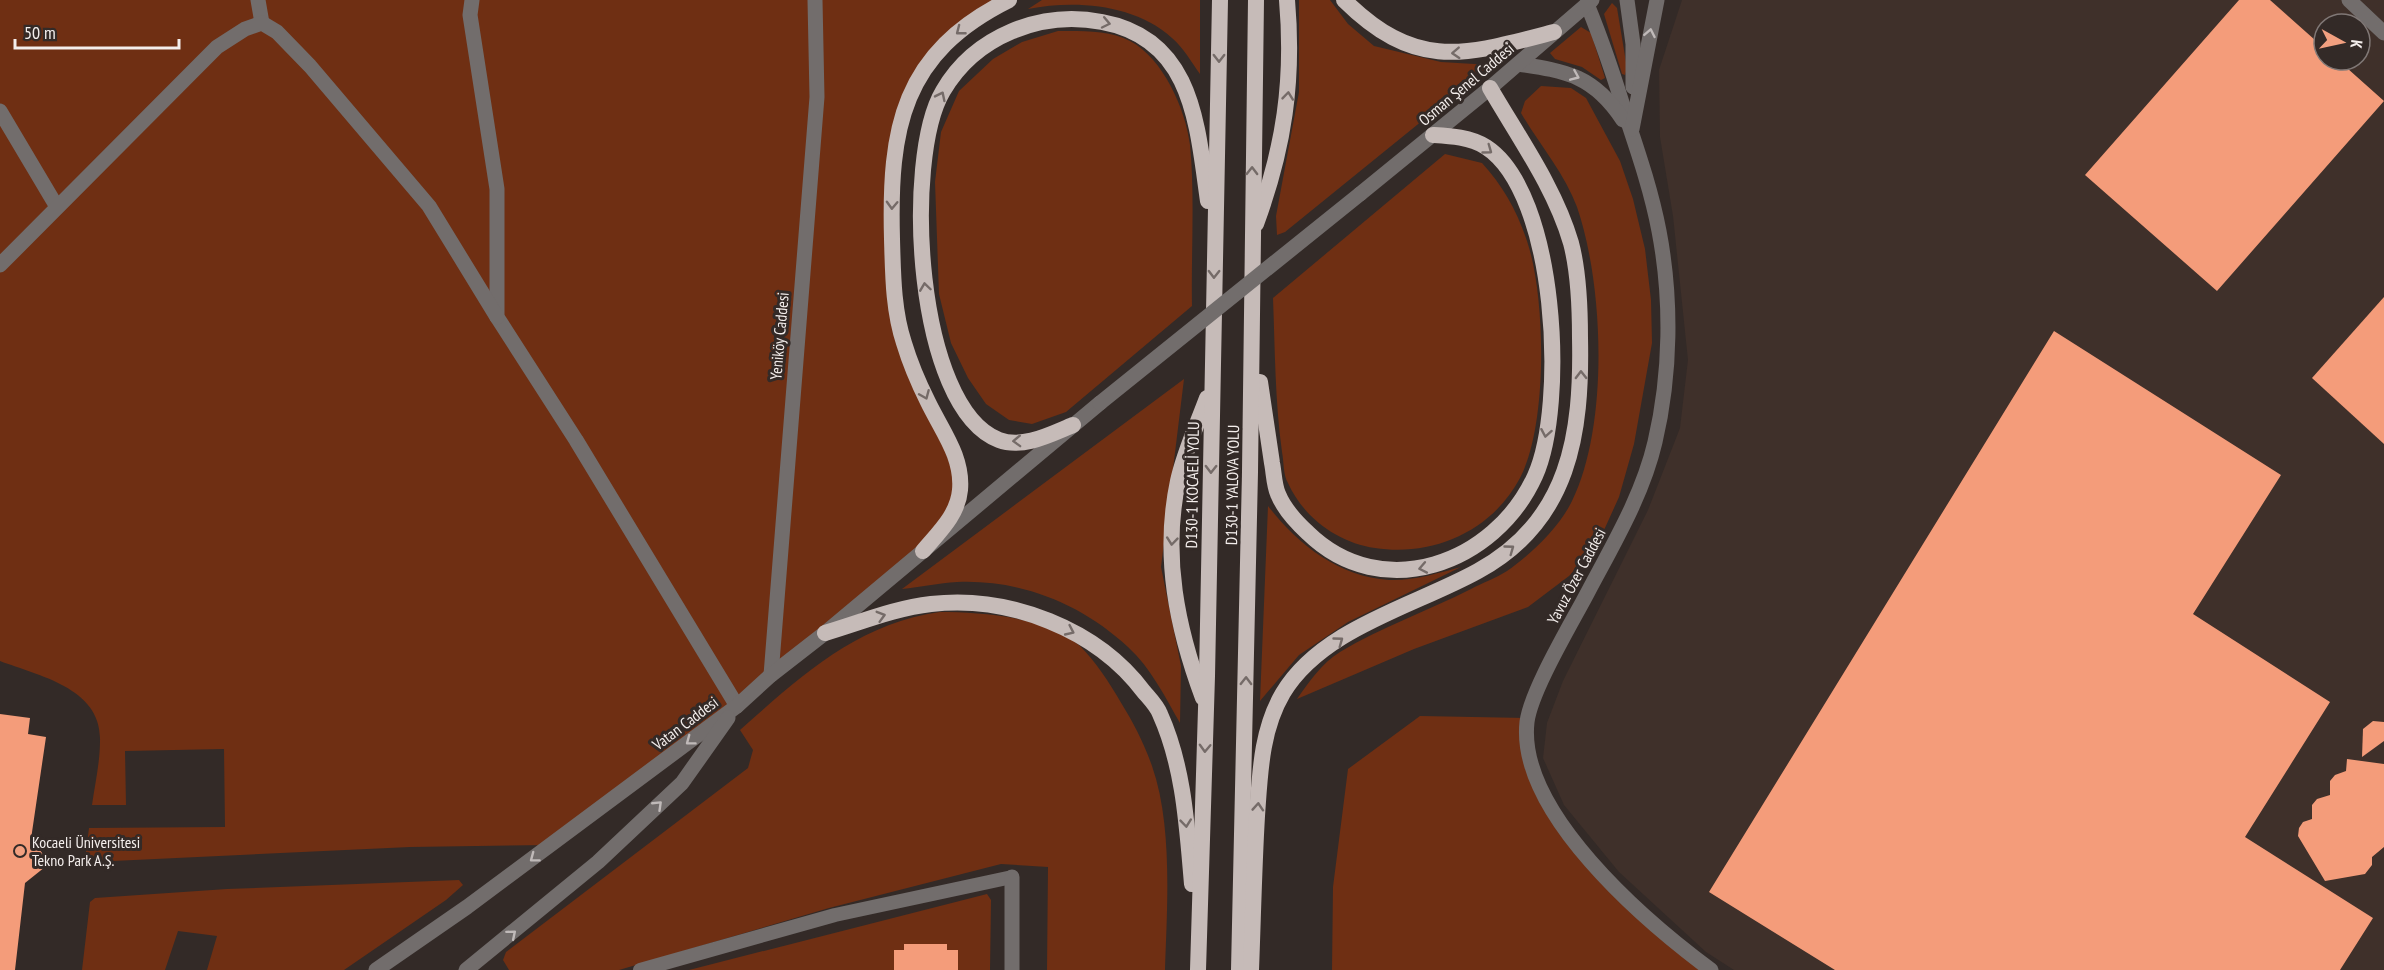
<svg xmlns="http://www.w3.org/2000/svg" width="2384" height="970" viewBox="0 0 2384 970" font-family="'PT Sans Narrow',sans-serif">
	<style>
		.built { fill: #3f302a; fill-rule: evenodd }
		.green { fill: #6f2f13 }
		.building { fill: #f49c7a }
		.lines { fill: none; stroke-linecap: round; stroke-linejoin: round }
		.pedestrian { stroke: #726d6c; stroke-width: 14 }
		.minor { stroke: #726d6c; stroke-width: 15 }
		.tertiary { stroke: #726d6c; stroke-width: 15 }
		.trunk { stroke: #c6bbb8; stroke-width: 16 }
		.tertiary-bridge { stroke: #726d6c; stroke-width: 15 }
		.oneway { stroke: #756b68 }
		.oneway2 { stroke: #c0bab9 }
		.poi-dot { fill: #f2a080; stroke: #332a27; stroke-width: 2 }
		.labels { text-anchor: middle; dominant-baseline: central; stroke-width: 6; stroke-linejoin: round; paint-order: stroke }
		.street-label { font-size: 16px; fill: #f4eeec; stroke: #332a27 }
		.poi-label { font-size: 16px; fill: #f4eeec; stroke: #332a27; text-anchor: start }
	</style>
	<rect width="100%" height="100%" fill="#332a27"/>
	<path class="built" d="M1682,0H2384V970H1734L1706,952L1619,872L1564,805L1543,758L1547,723L1563,681L1648,510L1680,428L1688,360L1673,216L1660,137L1659,70ZM2324,24H2360V60H2324Z"/>
	<g class="green">
		<path d="M0,0H1009L927,63L893,154L903,341L960,490L923,551L550,845L410,847L113,861L85,859L89,828L225,827L224,749L125,751L126,805H92C95,784 100,762 100,741C102,688 39,676 0,661Z"/>
		<path d="M1042,0H1200V74C1192,63 1183,47 1172,38C1134,4 1076,0 1028,9Z"/>
		<path d="M1299,0H1330L1348,24L1374,46L1441,62L1491,65L1285,232L1277,235L1276,216L1299,92Z"/>
		<path d="M1612,3L1617,8L1627,68L1625,75L1622,74L1604,14Z"/>
		<path d="M1581,27L1591,33L1605,78L1601,80L1582,67L1555,59L1550,53Z"/>
		<path d="M1058,31C1081,31 1110,30 1130,41C1163,58 1186,110 1190,145C1195,196 1191,254 1192,306L1066,412L1032,424L1009,420L986,404L968,378L951,343L939,294L935,182L941,132L959,91L993,59L1022,42Z"/>
		<path d="M1541,86L1571,88L1586,98L1620,161L1633,199L1645,249L1651,300L1652,343L1634,444L1619,497L1595,550L1569,576L1528,607L1414,649L1297,699C1309,682 1322,663 1340,652C1381,627 1428,611 1471,589C1482,583 1496,578 1507,571C1531,554 1559,528 1572,501C1609,425 1604,286 1577,207C1565,174 1539,144 1521,113L1525,101Z"/>
		<path d="M1445,154L1482,163C1503,186 1517,211 1527,241C1546,297 1548,425 1520,478C1492,531 1433,557 1375,548C1338,543 1303,517 1288,483C1283,475 1284,462 1282,452C1275,401 1275,350 1273,298Z"/>
		<path d="M1184,379L1161,567L1181,666L1180,723C1165,697 1151,668 1128,647C1082,604 1020,579 957,582C939,583 920,587 902,589Z"/>
		<path d="M1268,506C1297,544 1339,577 1389,580C1414,581 1438,573 1461,567L1348,622L1299,655L1260,701Z"/>
		<path d="M940,612C982,612 1047,617 1080,646C1096,662 1109,682 1120,701C1133,722 1144,743 1152,766C1173,826 1167,907 1165,970H1047L1048,867L1001,864L829,908L619,970H509L503,960L506,952L748,768L753,750L740,730C801,676 856,624 940,612Z"/>
		<path d="M1420,716L1527,718L1538,782L1588,859L1711,970H1332L1333,887L1348,769Z"/>
		<path d="M459,880L463,885L446,900L344,970H207L217,936L178,931L165,970H82L90,902L95,898L227,889Z"/>
		<path d="M987,894L991,900L990,970H689Z"/>
	</g>
	<g class="building">
		<path d="M2239,0H2270L2324,48V60H2338L2384,101L2217,291L2085,175Z"/>
		<path d="M2384,297V444L2312,378Z"/>
		<path d="M2054,331L2281,475L2193,614L2330,702L2245,837L2373,918L2340,970H1835L1709,892Z"/>
		<path d="M0,714L30,718L28,734L46,737L31,839L50,863L25,883L15,970H0Z"/>
		<path d="M2373,721L2384,722V741L2362,757L2363,729Z"/>
		<path d="M2347,759L2384,764V847L2372,857V865L2365,874L2325,881L2298,836L2299,828L2303,822L2312,819V805L2317,799L2330,795V781L2335,775L2346,771Z"/>
		<path d="M904,944H947V950H958V970H894V950H904Z"/>
	</g>
	<g class="lines">
		<path class="pedestrian" d="M640,970L835,915L1012,877"/>
		<g class="minor">
			<path d="M258,0L262,23"/>
			<path d="M472,0L470,15L497,189V317L576,440L737,706"/>
			<path d="M2349,0L2384,33"/>
			<path d="M0,111L57,207"/>
			<path d="M0,265L217,47L245,29L262,23L277,32L310,66L429,206L497,317"/>
			<path d="M1012,970V877"/>
		</g>
		<g class="tertiary">
			<path d="M1627,0L1633,44V87"/>
			<path d="M1587,4C1603,43 1616,82 1628,122C1640,158 1652,194 1659,231C1672,299 1671,374 1655,442C1643,494 1614,543 1589,590C1573,621 1531,690 1527,722C1517,812 1645,921 1711,970"/>
			<path d="M1518,64C1567,71 1594,76 1623,120"/>
			<path d="M1632,129L1657,0"/>
			<path d="M1360,194L1490,88L1592,0"/>
			<path d="M771,675L817,97L815,0"/>
			<path d="M376,970L467,907L737,706L771,675L825,633L1100,403"/>
			<path d="M466,970L598,862L682,783L728,718"/>
		</g>
		<g class="trunk">
			<path d="M1344,0C1417,72 1465,55 1554,32"/>
			<path d="M1256,224C1284,148 1294,81 1287,0"/>
			<path d="M1260,382C1264,409 1268,436 1272,463C1274,473 1274,485 1278,494C1284,509 1296,522 1308,533C1382,605 1495,564 1535,476C1567,405 1557,193 1486,147C1470,137 1450,136 1433,135"/>
			<path d="M1073,425C1051,434 1023,449 999,440C915,408 903,158 943,91C975,36 1041,10 1102,22C1194,39 1197,126 1208,201"/>
			<path d="M923,551C938,533 958,515 960,490C963,457 942,431 928,402C919,384 910,363 904,343C893,310 893,273 892,239C889,128 902,53 1009,0"/>
			<path d="M825,633C859,623 895,608 931,604C1009,595 1097,629 1144,692C1150,699 1157,706 1160,714C1184,767 1187,827 1192,884"/>
			<path d="M1203,698C1177,628 1162,556 1178,481C1184,453 1197,425 1207,398"/>
			<path d="M1198,970L1207,676L1220,0"/>
			<path d="M1239,970L1250,472L1256,0"/>
			<path d="M1251,970C1253,919 1254,867 1257,816C1260,774 1261,730 1283,693C1322,628 1415,606 1478,571C1570,521 1582,433 1580,338C1580,307 1579,273 1571,243C1555,188 1519,138 1490,88"/>
		</g>
		<path class="tertiary-bridge" d="M1100,403L1360,194"/>
	</g>
	<defs><path id="oneway-chevron" d="M-2-3.5L2.5 0L-2 3.5" fill="none" stroke-width="1.6" stroke-linecap="round" stroke-linejoin="round" transform="scale(1.5)"/></defs>
	<g class="oneway">
		<use href="#oneway-chevron" transform="translate(1106 23) rotate(12)"/>
		<use href="#oneway-chevron" transform="translate(960 31) rotate(142)"/>
		<use href="#oneway-chevron" transform="translate(1456 53) rotate(177)"/>
		<use href="#oneway-chevron" transform="translate(1219 58) rotate(90)"/>
		<use href="#oneway-chevron" transform="translate(941 96) rotate(-64)"/>
		<use href="#oneway-chevron" transform="translate(1288 96) rotate(-84)"/>
		<use href="#oneway-chevron" transform="translate(1488 150) rotate(36)"/>
		<use href="#oneway-chevron" transform="translate(1252 171) rotate(-89)"/>
		<use href="#oneway-chevron" transform="translate(892 205) rotate(92)"/>
		<use href="#oneway-chevron" transform="translate(1214 274) rotate(91)"/>
		<use href="#oneway-chevron" transform="translate(925 287) rotate(-98)"/>
		<use href="#oneway-chevron" transform="translate(1581 375) rotate(-91)"/>
		<use href="#oneway-chevron" transform="translate(925 395) rotate(67)"/>
		<use href="#oneway-chevron" transform="translate(1546 433) rotate(100)"/>
		<use href="#oneway-chevron" transform="translate(1017 441) rotate(178)"/>
		<use href="#oneway-chevron" transform="translate(1211 469) rotate(91)"/>
		<use href="#oneway-chevron" transform="translate(1172 541) rotate(96)"/>
		<use href="#oneway-chevron" transform="translate(1510 549) rotate(-36)"/>
		<use href="#oneway-chevron" transform="translate(1423 568) rotate(169)"/>
		<use href="#oneway-chevron" transform="translate(881 616) rotate(-16)"/>
		<use href="#oneway-chevron" transform="translate(1070 631) rotate(25)"/>
		<use href="#oneway-chevron" transform="translate(1339 641) rotate(-36)"/>
		<use href="#oneway-chevron" transform="translate(1246 681) rotate(-89)"/>
		<use href="#oneway-chevron" transform="translate(1205 748) rotate(92)"/>
		<use href="#oneway-chevron" transform="translate(1258 807) rotate(-86)"/>
		<use href="#oneway-chevron" transform="translate(1186 823) rotate(84)"/>
	</g>
	<g class="oneway2">
		<use href="#oneway-chevron" transform="translate(1650 33) rotate(-79)"/>
		<use href="#oneway-chevron" transform="translate(1575 76) rotate(23)"/>
		<use href="#oneway-chevron" transform="translate(690 741) rotate(143)"/>
		<use href="#oneway-chevron" transform="translate(658 805) rotate(-44)"/>
		<use href="#oneway-chevron" transform="translate(534 858) rotate(143)"/>
		<use href="#oneway-chevron" transform="translate(512 934) rotate(-40)"/>
	</g>
	<circle class="poi-dot" cx="20" cy="851" r="6"/>
	<g class="labels">
		<g class="street-label">
			<text transform="translate(1466 84) rotate(-40)">Osman Şenel Caddesi</text>
			<text transform="translate(779 336) rotate(-85)">Yeniköy Caddesi</text>
			<text transform="translate(1192 485) rotate(-89)">D130-1 KOCAELİ YOLU</text>
			<text transform="translate(1232 485) rotate(-89)">D130-1 YALOVA YOLU</text>
			<text transform="translate(1576 576) rotate(-62)">Yavuz Özer Caddesi</text>
			<text transform="translate(685 723) rotate(-37)">Vatan Caddesi</text>
		</g>
		<g class="poi-label">
			<text x="32" y="842">Kocaeli Üniversitesi<tspan x="32" dy="18">Tekno Park A.Ş.</tspan></text>
		</g>
	</g>
	<g transform="translate(2342 42) rotate(98)"><circle r="28" fill="#332a27" stroke="#807876" stroke-width="1.5"/>
	<path d="M0-4.5L10 22L0 15L-10 22Z" fill="#f2a080"/>
	<text y="-9" font-size="16" font-weight="bold" text-anchor="middle" fill="#f4eeec">K</text>
	</g>
	<path d="M15 39v9h164v-9" fill="none" stroke="#f4eeec" stroke-width="3"/>
	<text x="24" y="39" font-size="18" fill="#f4eeec" stroke="#332a27" stroke-width="4.5" paint-order="stroke">50 m</text>
</svg>
